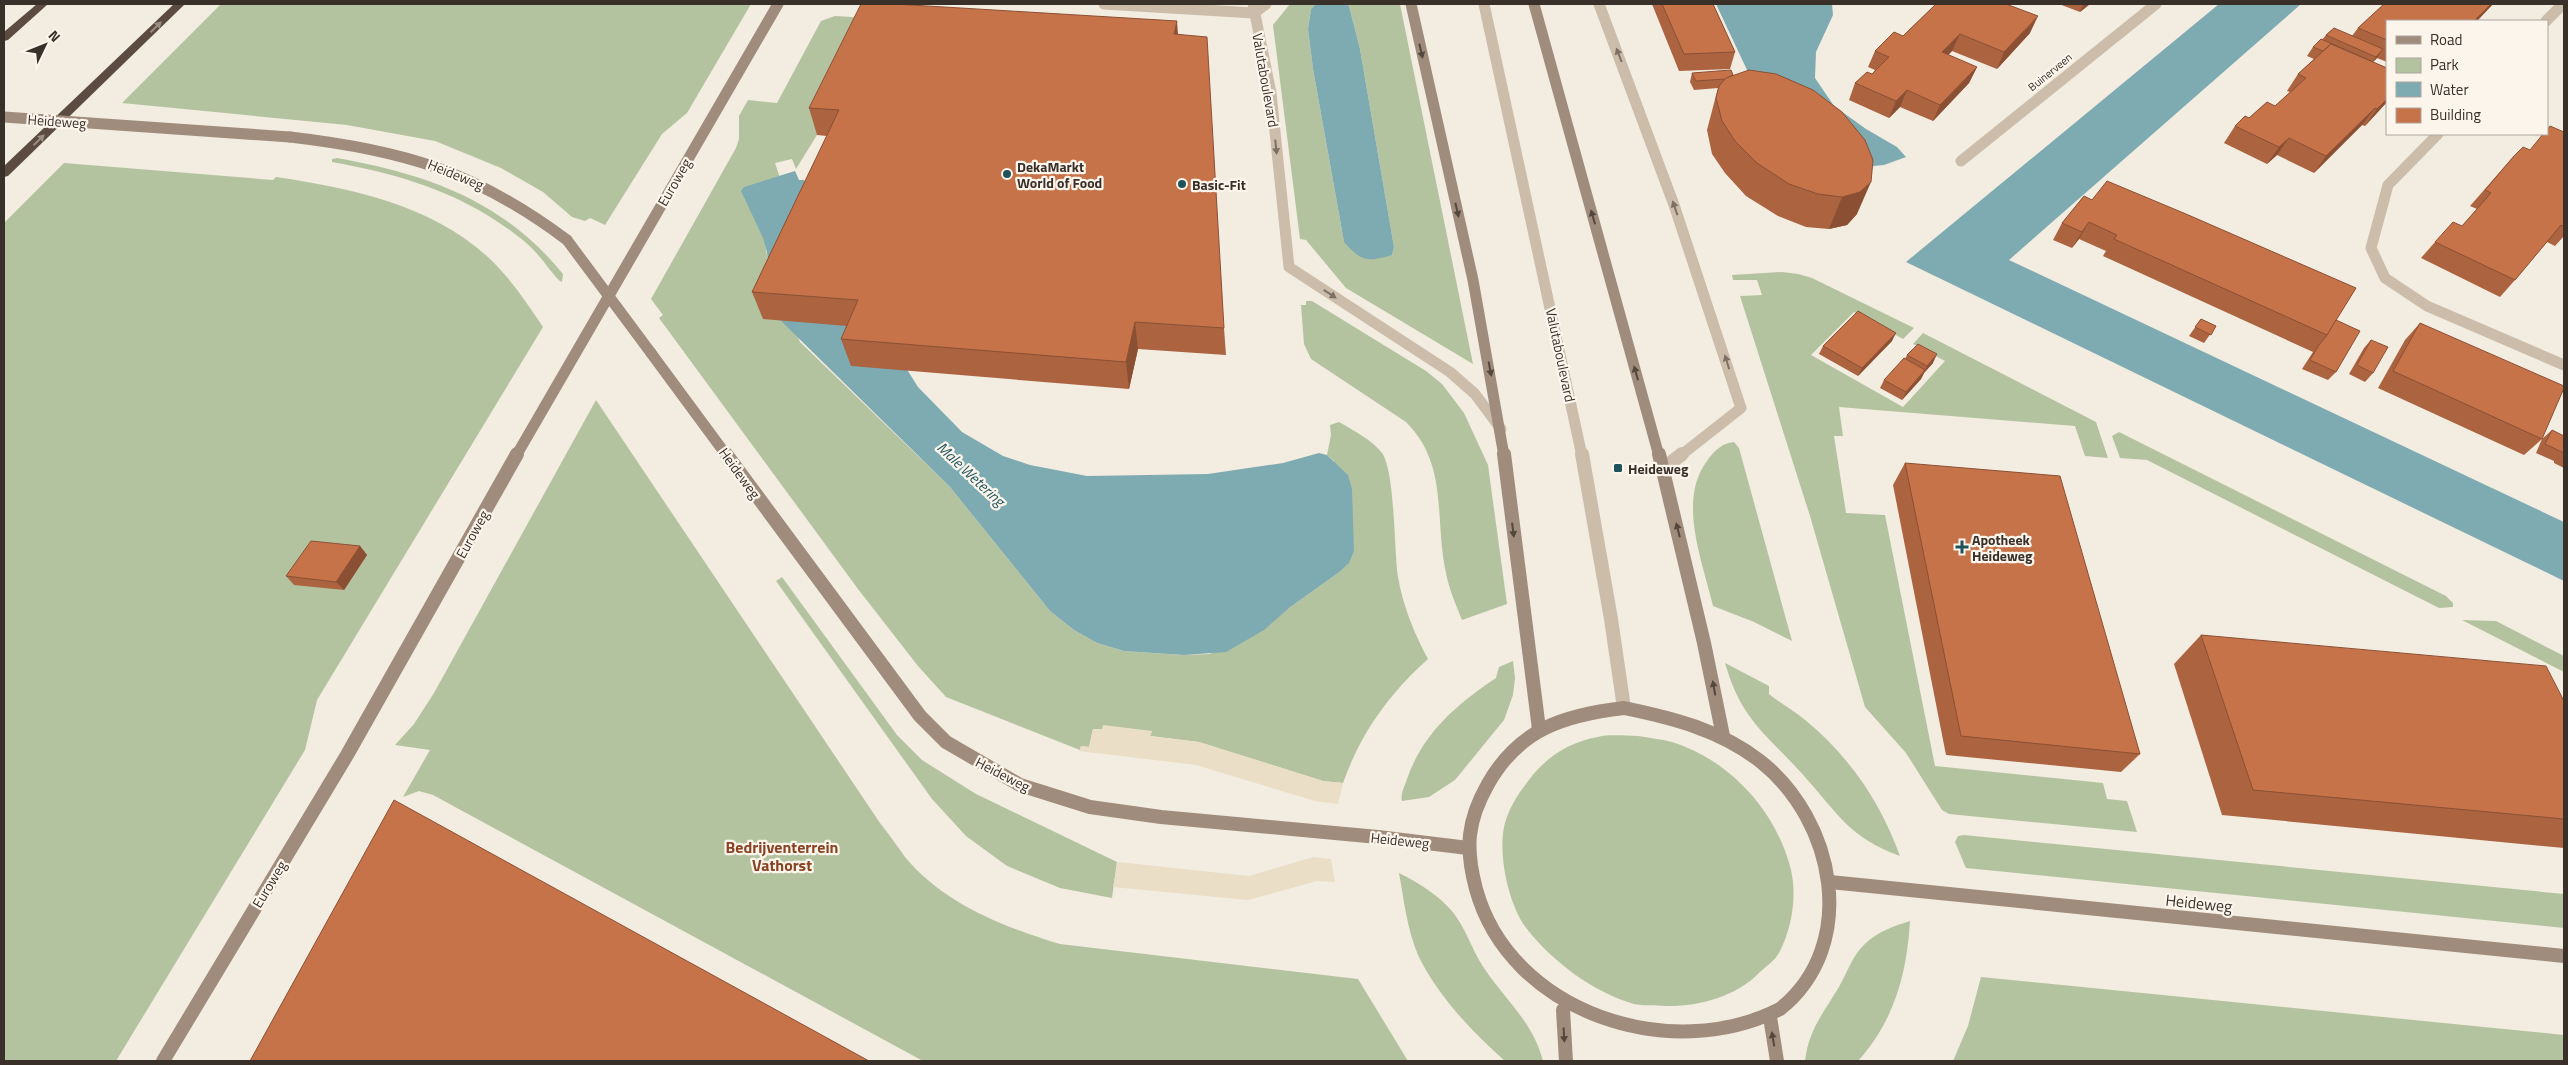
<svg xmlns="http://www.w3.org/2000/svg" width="2568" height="1065" viewBox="0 0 2568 1065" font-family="'Titillium Web',sans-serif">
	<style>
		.green { fill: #b4c39f }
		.plaza { fill: #ebdec7 }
		.water { fill: #7eabb1 }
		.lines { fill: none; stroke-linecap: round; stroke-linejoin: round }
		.lane-far1 { stroke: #ccbdab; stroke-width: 11 }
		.lane { stroke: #ccbdab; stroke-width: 14 }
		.street-far1 { stroke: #ccbdab; stroke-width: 11 }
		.street { stroke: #ccbdab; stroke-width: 14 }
		.secondary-far1 { stroke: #a08c7c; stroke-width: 11 }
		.secondary { stroke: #a08c7c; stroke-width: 14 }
		.highway { fill: #5b4b41; fill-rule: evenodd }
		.secondary-bridge { stroke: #a08c7c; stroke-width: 11 }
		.wall { fill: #ab6340 }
		.shaded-wall { fill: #8b5034 }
		.building { fill: #c7734a; stroke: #8b5034 }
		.oneway { fill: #9b8f85 }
		.oneway2 { fill: #54473e }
		.oneway3 { fill: #7c6f64 }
		.poi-dot { fill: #1f535c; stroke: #fbf5ec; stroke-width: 2 }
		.labels { text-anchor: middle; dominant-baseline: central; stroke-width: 4.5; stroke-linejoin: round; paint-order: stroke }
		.far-street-label { font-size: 11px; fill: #3a302a; stroke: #fbf5ec }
		.street-label { font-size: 14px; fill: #3a302a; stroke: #fbf5ec }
		.poi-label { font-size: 14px; font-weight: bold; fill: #3a302a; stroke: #fbf5ec; text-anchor: start }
		.water-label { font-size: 15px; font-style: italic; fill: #1f535c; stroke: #fbf5ec }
		.quarter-label { font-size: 16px; font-weight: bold; fill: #8a4322; stroke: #fbf5ec }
		.near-street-label { font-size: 16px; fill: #3a302a; stroke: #fbf5ec }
	</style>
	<rect width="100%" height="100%" fill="#f3ece0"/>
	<g class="green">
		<path d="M221,4H751L687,113L662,134L605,225L590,218L585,221L572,217L543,192L501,168L435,141L347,125L122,103Z"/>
		<path d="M1290,4H1316L1311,9L1308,29L1313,69L1344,242L1392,255L1394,247L1360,49L1349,6L1345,4H1400L1473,364L1346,288L1306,240L1300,239L1273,25Z"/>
		<path d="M835,16L919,21L817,135L796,169L792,159L775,163L780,178L745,187C753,210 768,237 767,263L800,342L950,487L1050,611L1074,630L1097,643L1124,651L1184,655L1210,654L1289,608L1338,573L1334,461L1327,455L1331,435L1330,425L1339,422C1353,430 1372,440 1382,453C1395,471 1394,550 1398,577C1403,606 1414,633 1428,659C1388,695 1361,733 1343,783L1323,781L1199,742L1150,736L1152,731L1093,729L1089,747L1081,746L1080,750L946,697L918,666L858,589L659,318L663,315L651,299L736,148L739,139V116L748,100L777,103L821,21Z"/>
		<path d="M337,158C427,174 504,201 563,274L562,282C558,281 554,274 550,270C540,256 529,244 515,234C460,192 399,174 332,162V159Z"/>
		<path d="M64,163L273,180L276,177C351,188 432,205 489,258C511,279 527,303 543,327L317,700L305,750L116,1061H4V223Z"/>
		<path d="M1782,272L1798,274L1812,278L1914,328L1903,339L1854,312L1811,355L1903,407L1945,361L1913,344L1923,333L2096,422L2108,458L2085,456L2075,426L1839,407L1843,436H1834L1846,513L1885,515L1935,766L2103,783L2107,799L2127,801L2137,832L1949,814L1942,810L1906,753L1865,707L1810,516L1740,296L1762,295L1757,280H1733L1732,275Z"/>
		<path d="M1306,301H1312L1426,371L1442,384L1464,413L1488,465L1507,604L1462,620C1456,605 1449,589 1446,573C1434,518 1449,465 1406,422L1311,359L1304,344L1301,305H1306Z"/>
		<path d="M596,400L880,823C889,834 897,846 905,857C944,904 1004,927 1060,944L1358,979L1408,1061H923L433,795L419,791L403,797L430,750L395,745L414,724L434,693Z"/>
		<path d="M2119,432L2446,596L2453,603V607L2439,608L2147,460L2120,458L2112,436Z"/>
		<path d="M1734,442L1739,448L1792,641L1754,622L1713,606C1703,562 1677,501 1707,461C1714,451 1722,443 1734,442Z"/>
		<path d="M782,577L897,735L922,760L976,794L1117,862L1112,898L1060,888L1007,866L966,836L932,799L776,581Z"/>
		<path d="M2462,620L2496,621L2564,656V672Z"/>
		<path d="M1513,661L1515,678L1513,695L1504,720L1455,780L1429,797L1402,801C1400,794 1405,786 1407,779C1423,733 1457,704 1496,678L1499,667Z"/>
		<path d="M1725,663L1769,686V694C1780,703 1793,710 1804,719C1849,756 1880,801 1900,856C1849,837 1839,815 1805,777C1767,734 1742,722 1725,663Z"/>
		<path d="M1638,736C1649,738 1661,739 1672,742C1730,760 1777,812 1791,870C1797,896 1792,927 1780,951C1776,960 1765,967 1758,974C1735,997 1697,1007 1665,1006C1655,1005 1643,1006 1634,1004C1593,992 1553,962 1527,929C1508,905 1497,851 1505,823C1509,809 1517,795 1526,784C1543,759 1568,742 1598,737C1610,734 1625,736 1638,736Z"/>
		<path d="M1964,835L2564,894V928L1966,868L1955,842L1958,836Z"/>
		<path d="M1399,873C1419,883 1437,894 1452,911C1465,927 1471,947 1482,965C1503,998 1533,1021 1543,1061H1505C1472,1032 1437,995 1418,955C1407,929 1404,900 1399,873Z"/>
		<path d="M1910,921C1907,974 1894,1021 1858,1061H1805C1809,1028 1824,1013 1840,985C1848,971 1853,954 1866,943C1879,931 1894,926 1910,921Z"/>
		<path d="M1981,977L2564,1035V1061H1953L1968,1026Z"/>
	</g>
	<g class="plaza">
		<path d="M1103,725L1152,731L1150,736L1199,742L1323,781L1343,783L1338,804L1315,801L1196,765L1079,751L1081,746L1089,747L1093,729L1102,730Z"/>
		<path d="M1313,857L1331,859L1335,882L1317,881L1248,900L1113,887L1118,862L1249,876Z"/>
	</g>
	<g class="water">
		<path d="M1316,4H1345L1349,6L1360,49L1394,247L1392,255C1367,262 1362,262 1344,242L1313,69L1308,29L1311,9Z"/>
		<path d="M1716,4H1832L1833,15L1816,52L1815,78L1834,106L1866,129L1897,147L1906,157L1884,165L1852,168L1763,104Z"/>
		<path d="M2219,4H2301L2009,260L2564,522V581L1906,262Z"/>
		<path d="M795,171L799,180H804L807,184L889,341L918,387L962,432L1003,456L1030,465L1087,476L1208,474L1283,463L1319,453L1327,455L1348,475L1352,489L1354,551L1349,563L1338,573L1289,608L1264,630L1226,652L1184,655L1124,651L1097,643L1074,630L1050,611L950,487L772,312L767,252L763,238L741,191L744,187Z"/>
	</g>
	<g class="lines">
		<path class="lane-far1" d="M1484,4L1582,456"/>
		<path class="lane" d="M1582,454L1611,619L1624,708"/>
		<g class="street-far1">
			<path d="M1104,4L1254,13"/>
			<path d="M1253,4L1271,93L1289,267L1450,372L1475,394L1501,429"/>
			<path d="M1599,4L1674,205L1741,408L1680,456"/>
			<path d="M1254,13L1266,4"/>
			<path d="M2546,21L2563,4"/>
			<path d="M2438,134L2388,185L2371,248L2385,278L2427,306L2564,365"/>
			<path d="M1961,161L2156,4"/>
		</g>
		<path class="street" d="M1663,469L1682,454"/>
		<g class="secondary-far1">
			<path d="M1411,4L1473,280L1504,456"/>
			<path d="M1534,4L1659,456"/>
			<path d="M290,137C403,150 475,171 567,240"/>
			<path d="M651,353L727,456"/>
			<path d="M516,456L778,4"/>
		</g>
		<g class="secondary">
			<path d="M726,454L920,716L946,742L1020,785L1090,807L1161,817L1378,837L1468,848"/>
			<path d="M1504,454L1539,729"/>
			<path d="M1659,454L1704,643L1723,736"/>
			<path d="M1624,708C1673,718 1720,730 1760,761C1835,820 1860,945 1780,1009C1671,1065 1510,1013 1476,889C1465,848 1467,821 1488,784C1519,729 1564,715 1624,708Z"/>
			<path d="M1830,882L2564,956"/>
			<path d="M1563,1010L1566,1061"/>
			<path d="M1770,1017L1777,1061"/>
			<path d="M163,1061L347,755L517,454"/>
		</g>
		<g class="highway">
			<path d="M37,4H48L8,40L4,41V32Z"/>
			<path d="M174,4H185L8,176L4,177V166Z"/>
		</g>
		<g class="secondary-bridge">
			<path d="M4,117L290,137"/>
			<path d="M567,240L651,353"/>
		</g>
	</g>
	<g class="wall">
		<path d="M1652,4H1713L1735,52L1730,69L1679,71Z"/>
		<path d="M1936,4L2030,33L1997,69L1952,51L1948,55L1977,67L1969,83L1933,121L1900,107L1889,118L1849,100L1855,83L1872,74L1875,70L1868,67L1875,51L1903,36Z"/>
		<path d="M2059,4H2090L2080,12Z"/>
		<path d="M2384,4H2493L2477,21H2387V62L2377,58L2373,62L2387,68V102L2365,126L2362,125L2314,173L2277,155L2267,164L2224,143L2235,126L2245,116L2249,118L2267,102L2275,106L2290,92L2287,91L2298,74L2314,59L2307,56L2313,47L2321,39L2322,40L2326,35L2334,28L2352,36L2358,28Z"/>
		<path d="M1178,35L1224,328L1226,355L1138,349L1129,389L851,366L841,339L847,326L763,319L752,292L827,136L817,135L809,108Z"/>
		<path d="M1692,73L1733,75L1857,214L1847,225L1829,229L1806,227L1778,216L1746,196L1725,173L1712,154L1707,130L1718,88L1694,90L1690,82Z"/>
		<path d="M2564,132V236L2555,246L2547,242L2515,280L2500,297L2421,258L2435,242L2462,226L2477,209L2470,206L2514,156L2530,150Z"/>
		<path d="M2084,196L2336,320V372L2328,380L2302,369L2313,352L2103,256L2106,251L2079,239L2072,248L2053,240L2062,223Z"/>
		<path d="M2201,319L2216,326L2204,343L2189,336Z"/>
		<path d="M2420,323L2542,439L2524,455L2378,388L2405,340Z"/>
		<path d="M2371,340L2373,373L2365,382L2349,374L2364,348Z"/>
		<path d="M1892,341L1858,376L1819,354L1823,346Z"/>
		<path d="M1907,355L1933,363L1924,373L1921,379L1902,400L1880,388L1884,380L1905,359Z"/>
		<path d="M2552,430L2564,436V468L2554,463V461L2536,453L2542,439Z"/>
		<path d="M1905,463L2140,754L2121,772L1946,755L1893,485Z"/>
		<path d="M360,546L367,555L344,590L294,585L286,576Z"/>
		<path d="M2201,635L2564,701V848L2222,815L2174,664Z"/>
	</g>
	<g class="shaded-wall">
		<path d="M2084,4H2090L2080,12Z"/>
		<path d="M2491,4H2493L2477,21H2474Z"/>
		<path d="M2038,16L2030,33L1997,69L2004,52Z"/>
		<path d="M1177,21L1179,49L1174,34Z"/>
		<path d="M1960,34L1952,51L1935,69L1942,52Z"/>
		<path d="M2383,49L2377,58L2369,66L2376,57Z"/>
		<path d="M1977,67L1969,83L1933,121L1940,105Z"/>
		<path d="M1907,90L1900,107L1889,118L1896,101Z"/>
		<path d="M2387,99V102L2365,126L2377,109Z"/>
		<path d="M2375,108L2362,125L2314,173L2326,156Z"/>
		<path d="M2289,138L2277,155L2267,164L2279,147Z"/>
		<path d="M1871,182L1857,214L1847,225L1829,229L1842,197Z"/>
		<path d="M2089,222L2079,239L2072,248L2082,232Z"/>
		<path d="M1135,322L1138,349L1129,389L1126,362Z"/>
		<path d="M1896,333L1892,341L1858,376L1862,368Z"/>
		<path d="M1937,354L1933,363L1924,373L1921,379L1902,400L1906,392L1924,372L1927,366Z"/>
		<path d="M360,546L367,555L344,590L336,582Z"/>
	</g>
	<g class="building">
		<path d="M861,4H894L1177,21L1174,34L1207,37L1224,328L1135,322L1126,362L841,339L858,300L752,292L839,110L809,108Z"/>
		<path d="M1662,4H1713L1735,52L1684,54Z"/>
		<path d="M1936,4H2006L2038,16L2004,52L1960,34L1942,52L1977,67L1940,105L1907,90L1896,101L1855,83L1867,72L1872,74L1889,57L1875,51L1894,32L1903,36Z"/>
		<path d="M2384,4H2491L2474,21H2387V40L2358,28Z"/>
		<path d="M2334,28L2383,49L2376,57L2326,35Z"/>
		<path d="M2321,39L2371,61L2331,44L2323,51L2313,47Z"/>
		<path d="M2331,44L2387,68V99L2377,109L2375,108L2326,156L2289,138L2279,147L2235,126L2245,116L2249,118L2267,102L2275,106L2306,78L2298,74Z"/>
		<path d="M1731,70L1733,75L1725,79L1696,81L1692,73Z"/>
		<path d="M1749,70L1776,74L1813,90L1842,112L1865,140L1873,160L1871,182L1860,192L1842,197L1818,194L1789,184L1757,163L1735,141L1722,121L1716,98L1719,86L1726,78Z"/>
		<path d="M2550,126L2564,132V226L2561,225L2515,280L2435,242L2453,222L2462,226L2491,193L2485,190L2514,156L2523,147L2530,150L2543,134H2547V130Z"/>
		<path d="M2107,181L2186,214L2356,288L2327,335L2114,239L2117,235L2089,222L2082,232L2062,223L2084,196L2092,200Z"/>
		<path d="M1858,311L1896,333L1862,368L1823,346Z"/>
		<path d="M2201,319L2216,326L2211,335L2195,327Z"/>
		<path d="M2336,320L2360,331L2336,372L2310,360L2319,345L2327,335Z"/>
		<path d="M2420,323L2564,386V388L2542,439L2393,371Z"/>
		<path d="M2371,340L2388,347L2373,373L2357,365Z"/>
		<path d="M1918,344L1937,354L1927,366L1907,355Z"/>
		<path d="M1904,358L1925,370L1906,392L1884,380Z"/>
		<path d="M2552,430L2564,436V453L2545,444Z"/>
		<path d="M1905,463L2060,476L2140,754L1961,736Z"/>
		<path d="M311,541L360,546L336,582L286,576Z"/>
		<path d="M2201,635L2546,666L2564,701V819L2253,790Z"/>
		<path d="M394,800L869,1061H250Z"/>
	</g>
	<defs><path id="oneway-solid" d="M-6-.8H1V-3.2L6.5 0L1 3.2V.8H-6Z" transform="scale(1.25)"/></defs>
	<g class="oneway">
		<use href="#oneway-solid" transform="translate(156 27) rotate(-44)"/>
		<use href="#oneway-solid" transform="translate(39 140) rotate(-44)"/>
	</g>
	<g class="oneway2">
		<use href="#oneway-solid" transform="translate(1421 51) rotate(77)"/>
		<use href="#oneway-solid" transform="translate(1457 210) rotate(77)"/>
		<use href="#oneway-solid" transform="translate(1593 217) rotate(-106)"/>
		<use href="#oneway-solid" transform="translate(1490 369) rotate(79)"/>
		<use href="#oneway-solid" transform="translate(1636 373) rotate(-106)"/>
		<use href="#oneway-solid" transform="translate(1513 530) rotate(83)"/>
		<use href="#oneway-solid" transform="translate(1678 530) rotate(-104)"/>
		<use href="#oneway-solid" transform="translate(1714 688) rotate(-100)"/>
		<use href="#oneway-solid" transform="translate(1564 1035) rotate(87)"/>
		<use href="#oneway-solid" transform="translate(1773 1039) rotate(-100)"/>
	</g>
	<g class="oneway3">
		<use href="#oneway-solid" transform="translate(1619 55) rotate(-111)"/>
		<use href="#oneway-solid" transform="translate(1276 147) rotate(84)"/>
		<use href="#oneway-solid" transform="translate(1675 208) rotate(-109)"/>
		<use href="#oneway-solid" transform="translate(1330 294) rotate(33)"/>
		<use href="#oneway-solid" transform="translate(1727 362) rotate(-107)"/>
	</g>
	<g class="poi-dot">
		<circle cx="1007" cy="174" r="5"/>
		<circle cx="1182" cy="184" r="5"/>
		<rect x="1613" y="463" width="10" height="10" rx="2.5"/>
		<path d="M1959.5 539.5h5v5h5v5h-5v5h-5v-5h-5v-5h5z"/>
	</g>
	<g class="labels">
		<g class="far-street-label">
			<text transform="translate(2050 72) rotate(-39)">Buinerveen</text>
		</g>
		<g class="street-label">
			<text transform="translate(1266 80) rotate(80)">Valutaboulevard</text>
			<text transform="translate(57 121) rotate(4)">Heideweg</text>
			<text transform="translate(456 174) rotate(22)">Heideweg</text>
			<text transform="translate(674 182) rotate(-60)">Euroweg</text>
			<text transform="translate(1561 355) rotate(78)">Valutaboulevard</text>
			<text transform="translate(740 473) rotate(54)">Heideweg</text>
			<text transform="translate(472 534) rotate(-61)">Euroweg</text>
			<text transform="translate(1003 774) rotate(27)">Heideweg</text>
			<text transform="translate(1400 840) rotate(6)">Heideweg</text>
			<text transform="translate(269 884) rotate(-59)">Euroweg</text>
		</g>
		<g class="poi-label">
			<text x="1017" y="166">DekaMarkt<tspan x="1017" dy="16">World of Food</tspan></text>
			<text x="1192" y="184">Basic-Fit</text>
			<text x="1628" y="468">Heideweg</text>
			<text x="1972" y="539">Apotheek<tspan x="1972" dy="16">Heideweg</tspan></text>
		</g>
		<g class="water-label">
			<text transform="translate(971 474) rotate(43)">Male Wetering</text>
		</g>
		<g class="quarter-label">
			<text x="782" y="847">Bedrijventerrein<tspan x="782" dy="18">Vathorst</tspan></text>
		</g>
		<g class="near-street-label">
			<text transform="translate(2199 903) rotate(6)">Heideweg</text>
		</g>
	</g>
	<rect width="2568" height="1065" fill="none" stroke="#3a302a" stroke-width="10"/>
	<rect x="2386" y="20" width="162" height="115" fill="#fbf5ec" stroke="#aea69e"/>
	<rect x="2396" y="36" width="25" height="8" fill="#a08c7c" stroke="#aea69e"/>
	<text x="2430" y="45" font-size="15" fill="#3a302a">Road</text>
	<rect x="2396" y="58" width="25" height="15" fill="#b4c39f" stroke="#aea69e"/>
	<text x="2430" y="70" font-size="15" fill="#3a302a">Park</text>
	<rect x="2396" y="82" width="25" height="15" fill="#7eabb1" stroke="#aea69e"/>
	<text x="2430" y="95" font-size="15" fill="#3a302a">Water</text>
	<rect x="2396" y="108" width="25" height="15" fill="#c7734a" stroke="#aea69e"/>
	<text x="2430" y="120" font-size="15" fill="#3a302a">Building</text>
	<g transform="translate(45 45) rotate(47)" stroke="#fbf5ec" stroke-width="4" paint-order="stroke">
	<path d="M0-4L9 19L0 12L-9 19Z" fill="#3a302a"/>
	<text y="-8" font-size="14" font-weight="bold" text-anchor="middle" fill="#3a302a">N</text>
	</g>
</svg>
